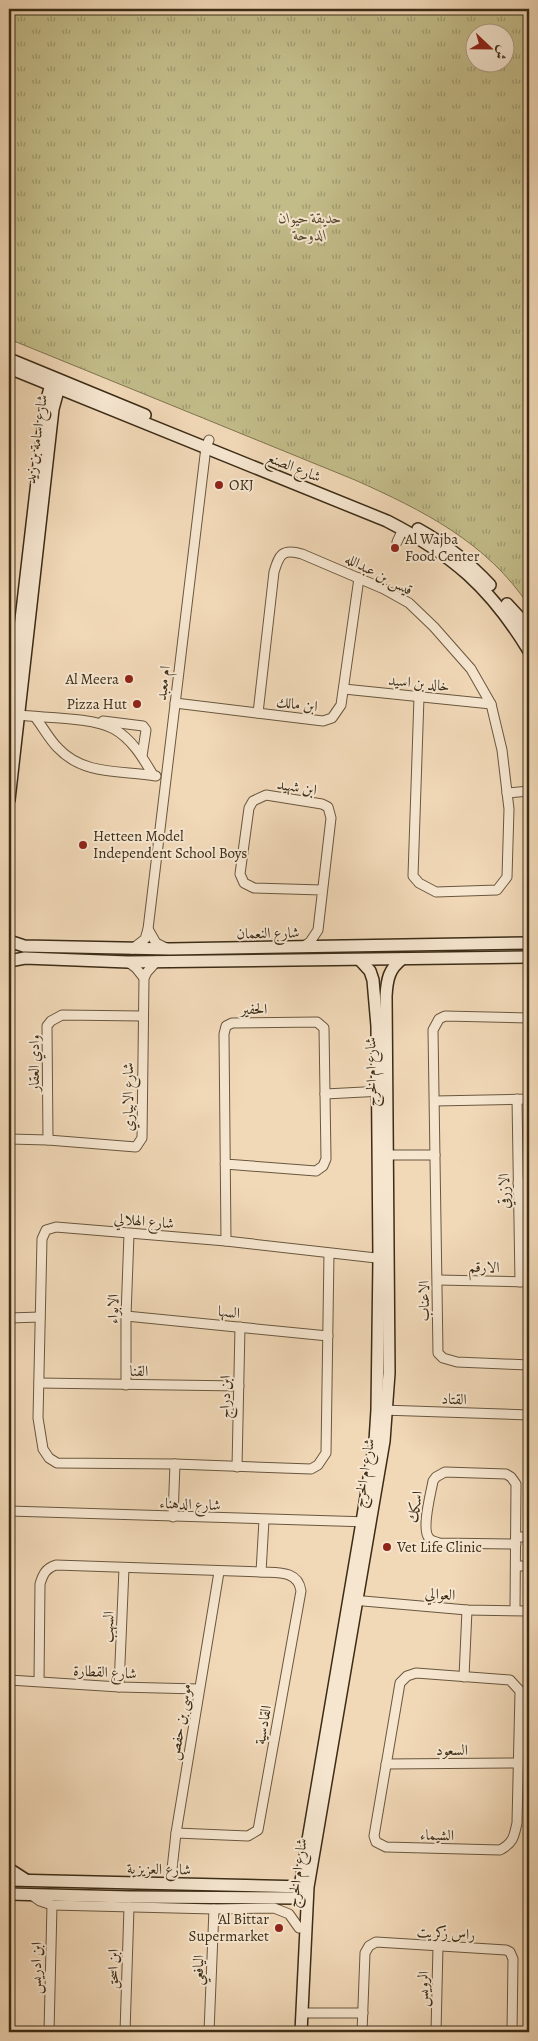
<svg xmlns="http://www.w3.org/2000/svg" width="538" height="2041" viewBox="0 0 538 2041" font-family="Alegreya,Amiri,serif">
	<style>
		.park { fill: url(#park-tufts); stroke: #7f7450; fill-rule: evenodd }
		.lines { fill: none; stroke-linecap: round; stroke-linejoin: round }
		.street-casing { stroke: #69573e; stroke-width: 11 }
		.secondary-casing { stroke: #3c2c16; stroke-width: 14 }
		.street { stroke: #f6e6d0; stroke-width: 9 }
		.secondary { stroke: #f6e6d0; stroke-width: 11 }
		.poi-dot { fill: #8f2418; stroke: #f6e6d0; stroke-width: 2 }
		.labels { text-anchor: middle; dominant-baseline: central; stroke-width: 4; stroke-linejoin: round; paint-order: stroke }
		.park-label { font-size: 15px; font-style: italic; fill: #57492d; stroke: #f6e6d0 }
		.street-label { font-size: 15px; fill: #3c2c16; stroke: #f6e6d0 }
		.poi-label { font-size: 15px; fill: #3c2c16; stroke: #f6e6d0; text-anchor: start }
	</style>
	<defs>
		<pattern id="park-tufts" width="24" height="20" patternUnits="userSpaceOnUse" patternTransform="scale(1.25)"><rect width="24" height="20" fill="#c2bc89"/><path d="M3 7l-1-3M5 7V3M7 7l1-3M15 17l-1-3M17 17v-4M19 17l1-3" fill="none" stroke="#9f996f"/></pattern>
	</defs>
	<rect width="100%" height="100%" fill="#f1d8b7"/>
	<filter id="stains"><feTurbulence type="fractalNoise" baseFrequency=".004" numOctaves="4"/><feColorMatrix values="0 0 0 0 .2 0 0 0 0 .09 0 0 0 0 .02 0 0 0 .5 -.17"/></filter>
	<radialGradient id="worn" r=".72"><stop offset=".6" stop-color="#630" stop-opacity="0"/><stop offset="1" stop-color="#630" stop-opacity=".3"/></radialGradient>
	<path class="park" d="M9,9H529V606C487,542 422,510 355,480L9,339ZM476,32H506V62H476Z"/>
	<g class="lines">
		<defs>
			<g id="street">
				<path d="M397,542L403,529"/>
				<path d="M344,689L491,704"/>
				<path d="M175,703L323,721L332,718L341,705L359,578"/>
				<path d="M258,713L274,572C279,555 282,548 302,554L384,589L409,603L434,627L471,669L491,704L502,750L509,809L507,877L497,890L436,892L419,883L413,876L419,697"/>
				<path d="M19,715C44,718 93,717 114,729C132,739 143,758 153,775"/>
				<path d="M35,717C43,727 49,739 58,748C84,776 122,770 156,776"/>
				<path d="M103,721L143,726L146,730L142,756"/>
				<path d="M507,793L529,791"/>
				<path d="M148,929L156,943L166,948"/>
				<path d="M303,947L310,942L318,930L331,818L328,807L322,804L266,795L253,801L249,808L240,874L244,883L254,888L322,890"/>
				<path d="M132,949L145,939L148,929L206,447L209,440"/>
				<path d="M128,962L136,968L144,978"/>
				<path d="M529,1018L445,1016L439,1019L433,1030L438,1353L443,1358L457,1362L529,1365"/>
				<path d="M325,1094L383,1091"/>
				<path d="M517,1099L520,1282"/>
				<path d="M435,1101L529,1099"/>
				<path d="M9,1139L48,1140L136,1147L142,1138L144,978L147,972L157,961"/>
				<path d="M48,1140L47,1026L51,1021L62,1015L142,1016"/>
				<path d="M381,1155H435"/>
				<path d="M225,1164L316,1171L323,1166L326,1159L324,1028L317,1022L232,1023L226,1026L224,1034L226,1241"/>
				<path d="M518,1183H529"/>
				<path d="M329,1253L326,1453L318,1465L311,1469L175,1464L57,1463L49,1458L43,1449L38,1418L42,1239L46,1230L56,1227L226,1241L385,1259"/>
				<path d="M438,1280L529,1282"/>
				<path d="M126,1316L328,1336"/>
				<path d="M9,1318L40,1317"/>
				<path d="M39,1383L239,1386"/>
				<path d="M126,1385V1316L129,1234"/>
				<path d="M382,1410L529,1415"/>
				<path d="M237,1467L240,1327"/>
				<path d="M9,1511L369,1522"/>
				<path d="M173,1517L175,1464"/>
				<path d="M516,1537H529"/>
				<path d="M516,1566H529"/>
				<path d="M261,1572L264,1520"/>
				<path d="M352,1600L467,1610L529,1611"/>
				<path d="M515,1610L516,1484L511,1477L506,1474L445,1472L436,1477L433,1481C431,1493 421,1529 429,1538C431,1541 436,1542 440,1543L516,1544"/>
				<path d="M416,1673L510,1680L520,1691L517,1823C514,1837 513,1843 500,1850L386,1847L376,1842L374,1836L400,1683L407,1676Z"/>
				<path d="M464,1677L467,1610"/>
				<path d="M9,1680L119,1687L199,1689"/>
				<path d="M39,1681L40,1584C43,1574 46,1568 56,1565L261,1572C278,1573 298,1570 301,1591L258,1830L248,1836L176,1833"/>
				<path d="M119,1687L124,1568"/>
				<path d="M386,1764L518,1763"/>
				<path d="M171,1878L176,1833L219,1572"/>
				<path d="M30,1894L40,1901L52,1905L214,1909L274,1908L289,1914L299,1928"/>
				<path d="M302,2013H363"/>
				<path d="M49,2032L52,1905"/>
				<path d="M125,2032L129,1907"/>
				<path d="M209,2032L214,1909"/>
				<path d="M362,2032L365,1953L369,1946L376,1942L506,1950L510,1952L513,1959L512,2032"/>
				<path d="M436,2032L438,1946"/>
			</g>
			<g id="secondary">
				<path d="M9,359L145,415"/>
				<path d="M9,368L387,521C453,555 490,587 529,651"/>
				<path d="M418,529C445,544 469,562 490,585"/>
				<path d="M507,604L519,617L529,635"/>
				<path d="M9,723L46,404L52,379"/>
				<path d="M9,800L53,409L60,383"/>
				<path d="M9,941L24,946L170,949L529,943"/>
				<path d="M9,961L25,958L128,962L529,957"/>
				<path d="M9,1869L26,1880"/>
				<path d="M9,1880L306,1887"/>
				<path d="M300,1887L362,1522L375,1441L377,1410L379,1259L377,1026L373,980L370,971L360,960"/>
				<path d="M9,1894L129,1897L307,1898"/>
				<path d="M301,2032L308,1887L384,1441L389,1373L386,996C387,979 389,969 402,959"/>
			</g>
		</defs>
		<use href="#street" class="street-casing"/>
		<use href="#secondary" class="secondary-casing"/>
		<use href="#street" class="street"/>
		<use href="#secondary" class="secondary"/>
	</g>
	<g class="poi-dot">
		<circle cx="219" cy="485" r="5"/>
		<circle cx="395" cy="548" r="5"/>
		<circle cx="129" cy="679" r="5"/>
		<circle cx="137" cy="704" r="5"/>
		<circle cx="83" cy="845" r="5"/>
		<circle cx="387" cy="1547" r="5"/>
		<circle cx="279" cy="1928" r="5"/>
	</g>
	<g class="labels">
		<g class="park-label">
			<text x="310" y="218">حديقة حيوان<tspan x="310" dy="17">الدوحة</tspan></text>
		</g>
		<g class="street-label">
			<text transform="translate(36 439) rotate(-82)">شارع اسامة بن زيد</text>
			<text transform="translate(294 467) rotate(22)">شارع الصنع</text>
			<text transform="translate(379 574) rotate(27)">قيس بن عبدالله</text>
			<text transform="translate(163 683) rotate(-83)">ام معبد</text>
			<text transform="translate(419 683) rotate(6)">خالد بن اسيد</text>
			<text transform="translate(297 704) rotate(7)">ابن مالك</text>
			<text transform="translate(297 787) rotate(9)">ابن شهيد</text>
			<text transform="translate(268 933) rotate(-1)">شارع النعمان</text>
			<text x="254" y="1009">الحفير</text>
			<text transform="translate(34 1063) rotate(-90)">وادي العقار</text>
			<text transform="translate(371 1072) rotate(-91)">شارع ام الخرج</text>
			<text transform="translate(128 1097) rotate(-90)">شارع الابياري</text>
			<text transform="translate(504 1191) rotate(-91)">الازرقي</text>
			<text transform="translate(144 1221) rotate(5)">شارع الهلالي</text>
			<text transform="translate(484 1267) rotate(1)">الارقم</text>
			<text transform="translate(424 1301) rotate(-90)">الاعناب</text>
			<text transform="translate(113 1309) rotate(-89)">الابواء</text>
			<text transform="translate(229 1312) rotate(6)">السها</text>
			<text transform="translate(139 1371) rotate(1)">القنا</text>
			<text transform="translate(225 1397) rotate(-89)">ابن دراج</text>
			<text transform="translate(454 1399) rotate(2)">القتاد</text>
			<text transform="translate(364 1473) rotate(-81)">شارع ام الخرج</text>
			<text transform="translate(190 1504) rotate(2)">شارع الدهناء</text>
			<text transform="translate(415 1507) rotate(-82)">اسكك</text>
			<text transform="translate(440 1594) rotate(4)">العوالي</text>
			<text transform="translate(108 1627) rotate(-88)">السهب</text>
			<text transform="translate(105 1672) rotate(3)">شارع القطارة</text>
			<text transform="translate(180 1722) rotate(-81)">موسى بن حفص</text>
			<text transform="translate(263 1725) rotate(-80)">القادسية</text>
			<text x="452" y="1750">السعود</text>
			<text transform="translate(437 1835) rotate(1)">الشيماء</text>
			<text transform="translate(159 1869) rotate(1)">شارع العزيزية</text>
			<text transform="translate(297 1873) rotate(-82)">شارع ام الخرج</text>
			<text transform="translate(446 1933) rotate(3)">راس زكريت</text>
			<text transform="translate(36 1968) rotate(-89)">ابن ادريس</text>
			<text transform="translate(113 1969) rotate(-89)">ابن اسحق</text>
			<text transform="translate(198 1970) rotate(-88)">اليافعي</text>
			<text transform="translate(423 1989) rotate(-88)">الرويس</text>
		</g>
		<g class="poi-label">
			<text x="229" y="485">OKJ</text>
			<text x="405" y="539">Al Wajba<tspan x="405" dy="17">Food Center</tspan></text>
			<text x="119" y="679" text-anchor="end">Al Meera</text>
			<text x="127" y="704" text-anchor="end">Pizza Hut</text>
			<text x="93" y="836">Hetteen Model<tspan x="93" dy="17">Independent School Boys</tspan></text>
			<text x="397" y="1547">Vet Life Clinic</text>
			<text x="269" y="1919" text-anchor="end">Al Bittar<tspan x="269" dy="17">Supermarket</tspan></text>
		</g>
	</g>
	<rect width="538" height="2041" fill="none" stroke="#f1d8b7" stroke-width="30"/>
	<rect x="10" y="10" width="518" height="2021" fill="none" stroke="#3c2c16" stroke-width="2.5"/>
	<rect x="15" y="15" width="508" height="2011" fill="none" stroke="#3c2c16"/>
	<g transform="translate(490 48) rotate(112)"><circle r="24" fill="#f6e6d0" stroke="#ac9c86"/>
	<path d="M0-4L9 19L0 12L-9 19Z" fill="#8f2418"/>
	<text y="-8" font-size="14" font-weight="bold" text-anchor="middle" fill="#3c2c16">ش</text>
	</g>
	<rect width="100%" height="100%" filter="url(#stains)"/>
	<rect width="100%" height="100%" fill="url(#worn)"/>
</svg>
